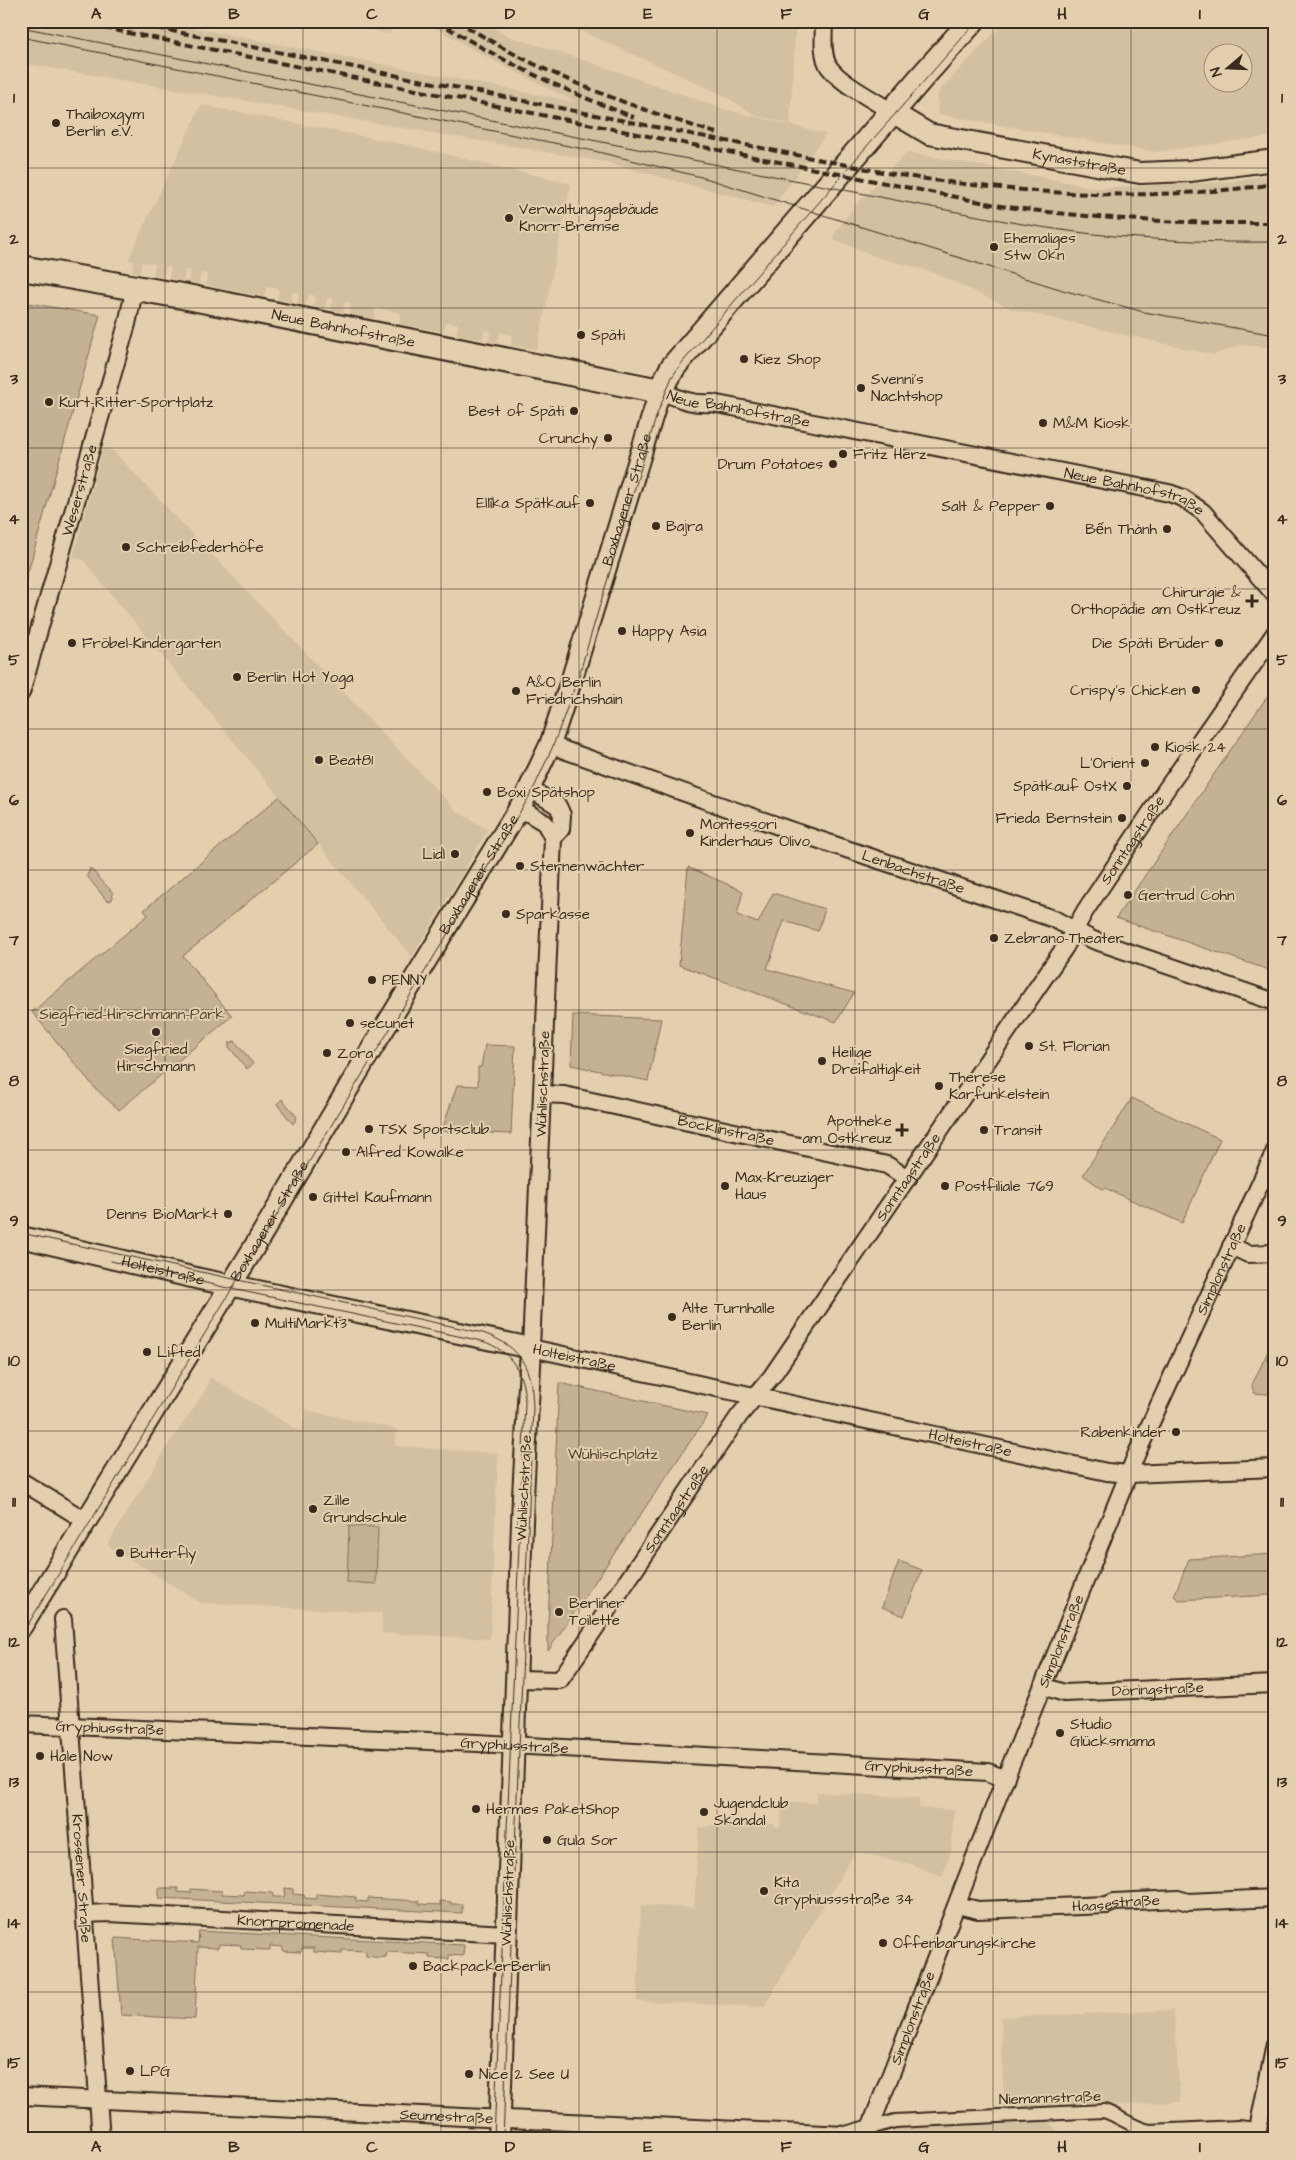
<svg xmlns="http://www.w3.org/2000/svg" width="1296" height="2160" viewBox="0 0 1296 2160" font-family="'Architects Daughter',sans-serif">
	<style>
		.built { fill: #d3c0a0; fill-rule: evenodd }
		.green { fill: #c5b194; stroke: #806e59 }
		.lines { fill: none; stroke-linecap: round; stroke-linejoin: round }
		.pedestrian-casing { stroke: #3b2a1e; stroke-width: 16 }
		.minor-casing { stroke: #3b2a1e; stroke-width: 20 }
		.tertiary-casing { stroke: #3b2a1e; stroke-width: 24 }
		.secondary-casing { stroke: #3b2a1e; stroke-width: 28 }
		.pedestrian { stroke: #e3cfae; stroke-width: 12 }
		.minor { stroke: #e3cfae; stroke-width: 16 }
		.tertiary { stroke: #e3cfae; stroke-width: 20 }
		.secondary { stroke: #e3cfae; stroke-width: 24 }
		.tram { stroke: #3b2a1e; stroke-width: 1 }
		.rail { stroke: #3b2a1e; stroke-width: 4; stroke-dasharray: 8 4; stroke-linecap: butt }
		.grid { fill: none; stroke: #3b2a1e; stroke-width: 1; stroke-opacity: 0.55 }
		.poi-dot { fill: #3b2a1e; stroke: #e3cfae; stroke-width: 2 }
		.labels { text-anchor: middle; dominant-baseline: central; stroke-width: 4; stroke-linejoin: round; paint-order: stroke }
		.poi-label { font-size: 15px; fill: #3b2a1e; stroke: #e3cfae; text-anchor: start }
		.street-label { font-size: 15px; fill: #3b2a1e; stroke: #e3cfae }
		.park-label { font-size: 15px; fill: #503e30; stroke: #e3cfae }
		.neatline { fill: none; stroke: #3b2a1e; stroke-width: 2 }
		.grid-label { font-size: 16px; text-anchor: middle; font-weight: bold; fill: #3b2a1e }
	</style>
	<rect width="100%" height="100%" fill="#e3cfae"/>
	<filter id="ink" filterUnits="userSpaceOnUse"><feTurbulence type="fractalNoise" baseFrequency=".02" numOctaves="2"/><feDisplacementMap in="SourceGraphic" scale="10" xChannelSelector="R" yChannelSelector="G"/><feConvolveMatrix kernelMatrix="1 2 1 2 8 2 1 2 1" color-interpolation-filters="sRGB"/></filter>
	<g filter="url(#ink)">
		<g class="built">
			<path d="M21,21H159L576,102L492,60L424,21H483L505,35L581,59L724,109L826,134L773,207L605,162L21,63Z"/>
			<path d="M328,21H395L390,34Z"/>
			<path d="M559,21H796L790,124L757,116L719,93Z"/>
			<path d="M1005,21H1275V136L1154,152L937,114L938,92ZM1214,52H1244V82H1214Z"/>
			<path d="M201,105L403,144L571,184L537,349L511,346L512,335L500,332L498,343L489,342L491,331L485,329L482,340L456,335L458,324L446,322L443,332L399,324L401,313L376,308L374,319L349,314L351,303L345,302L343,313L331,310L333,299L327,298L325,309L313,307L315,296L309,294L306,305L297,304L299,293L293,291L291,302L277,300L279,289L267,286L264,297L206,285L207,274L201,273L199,284L189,282L191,271L185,270L183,281L169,278L171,267L166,266L163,277L153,275L155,264L142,262L140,273L132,272L134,261L128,260Z"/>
			<path d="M907,152L1098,188L1230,182L1275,174V348L1240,345L1214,355L1012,309L932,272L877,257L833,239L836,231L855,206Z"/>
			<path d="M103,448L113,451L457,811L488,830L412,957L83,560L73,557Z"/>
			<path d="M210,1377L301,1432L306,1410L397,1429L395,1446L498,1453L490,1639L382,1633V1613L201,1603L107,1545L170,1442L194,1408L208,1385Z"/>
			<path d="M817,1792L919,1798V1808L954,1810L951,1852L942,1877L911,1864L855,1852L764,2007L637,2001L641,1905L694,1908L699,1828L732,1822L774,1824L775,1827H780L782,1801L816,1803Z"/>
			<path d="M1174,2010L1180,2102L1004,2111L1001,2017Z"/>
			<path d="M1046,2120L1058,2131L1081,2130L1082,2139H890L895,2126Z"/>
		</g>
		<g class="green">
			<path d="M21,302L100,315L21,597Z"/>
			<path d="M1275,685V972L1116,918Z"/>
			<path d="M279,797L318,844L183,956L232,1016L119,1110L95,1088L32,1012L148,915L144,910Z"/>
			<path d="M688,867L743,891L737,915L758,923L773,893L825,909L818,931L784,921L767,969L854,993L836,1022L679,965Z"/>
			<path d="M90,868L113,893L112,900L107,901L87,876Z"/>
			<path d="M573,1015L661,1019L648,1081L571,1065Z"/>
			<path d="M235,1041L253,1064L247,1069L229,1047V1043Z"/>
			<path d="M485,1045L515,1046L511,1134L442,1131L457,1085L478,1086V1067H481Z"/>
			<path d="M1132,1098L1220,1139L1182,1223L1105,1188L1104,1190L1083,1175Z"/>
			<path d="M282,1099L297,1117L293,1124L277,1104Z"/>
			<path d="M1275,1348V1351L1271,1353L1267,1360L1269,1361L1275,1357V1392L1266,1394L1254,1393L1252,1385L1269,1349Z"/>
			<path d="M559,1383L708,1415L548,1651V1624Z"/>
			<path d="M349,1526L378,1527L376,1584L347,1582Z"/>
			<path d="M1275,1554V1593L1272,1595L1179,1600L1174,1596L1189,1559Z"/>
			<path d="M899,1561L922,1570L904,1616L882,1607Z"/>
			<path d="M159,1888H178V1892L191,1893V1889L222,1891V1894L244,1895L245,1891L273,1893V1897H284L285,1888L293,1889V1894L304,1895L305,1898L316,1899V1894L356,1897V1901L368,1902V1898L419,1901V1904L440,1905V1901L451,1902V1904H462V1913L159,1898Z"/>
			<path d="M199,1931L464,1945L463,1956L449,1955V1959L429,1958V1954L387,1952L386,1957H382V1958L366,1956V1951L342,1950V1954L314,1952V1948H302L301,1952L283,1951V1947L270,1946V1950L241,1949V1945L219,1944L218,1948L198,1947L195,2019L121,2015L115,1938L198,1943Z"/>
		</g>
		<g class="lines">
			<defs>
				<path id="pedestrian" d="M866,2139L870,2128L895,2121L1104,2111C1120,2116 1133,2128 1150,2131L1238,2127L1258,2129"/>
				<g id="minor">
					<path d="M824,21C824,34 821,55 829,67C841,84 874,100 892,112"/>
					<path id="s1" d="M660,391C678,398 692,405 712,403L1169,493L1183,498L1203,512L1275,595"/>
					<path id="s2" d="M21,693L127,324L135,287"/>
					<path id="s3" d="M550,745L784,828L1054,919L1093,940L1275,1002"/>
					<path d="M530,789L558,806L562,815L561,829L553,838"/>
					<path id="s4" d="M520,808L545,823L553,838L531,1348L1107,1472L1129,1474L1275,1468"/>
					<path id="s5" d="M542,1094L564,1095L887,1165L907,1178"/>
					<path d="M1231,1246L1248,1254L1275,1253"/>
					<path d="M21,1481L86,1521"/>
					<path id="s6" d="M63,1619L101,2139"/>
					<path id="s7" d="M517,1679L560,1680L739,1416L772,1376L1065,947L1085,911L1165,791L1275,633"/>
					<path id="s8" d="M1043,1686L1064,1693L1275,1684"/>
					<path id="s9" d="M21,1724L477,1743L988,1772L1005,1779"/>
					<path id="s10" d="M957,1905L978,1910L1107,1905L1114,1902L1178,1899L1188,1902L1275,1898"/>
					<path id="s11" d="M85,1914L109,1913L507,1934"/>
					<path id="s12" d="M21,2096L846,2135L870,2128L1005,1779L1137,1453L1275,1151"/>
					<path d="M1256,2139L1275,2044"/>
				</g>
				<g id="tertiary">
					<path id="s13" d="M892,112L929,134L1140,173L1190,171L1275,160"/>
					<path id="s14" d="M21,1237L200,1279L531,1348L523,1496L499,2139"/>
					<path id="s15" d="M21,1627L253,1249L365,1060L523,802L550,745L573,675L660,391"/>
				</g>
				<g id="secondary">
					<path id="s16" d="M21,268L182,296L660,391L673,367L921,78L972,21"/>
				</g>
			</defs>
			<use href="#pedestrian" class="pedestrian-casing"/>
			<use href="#minor" class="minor-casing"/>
			<use href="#tertiary" class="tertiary-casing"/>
			<use href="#secondary" class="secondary-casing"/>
			<use href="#pedestrian" class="pedestrian"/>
			<use href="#minor" class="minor"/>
			<use href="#tertiary" class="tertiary"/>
			<use href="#secondary" class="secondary"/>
			<g class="tram">
				<path d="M21,27L905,202C968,214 1030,227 1093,234C1153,240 1214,243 1275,242"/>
				<path d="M21,37L594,151L705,178L1066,291L1144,312L1275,335"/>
				<path d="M21,1233L483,1333C522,1347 532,1368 533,1408L503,2139"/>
				<path d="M111,1261L232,1289L482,1341C512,1351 524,1373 525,1403L494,2139"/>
				<path d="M21,1636L447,935L533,790L553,746L579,675L657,414L672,377L681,364L867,146L977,21"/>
			</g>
			<g class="rail">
				<path d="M68,21L1001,206C1092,219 1183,224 1275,223"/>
				<path d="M122,21L887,173C1016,194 1145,203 1275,184"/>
				<path d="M437,21C501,61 564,91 634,117"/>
				<path d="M457,21C482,36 507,51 534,64C592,92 654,114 716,133"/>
			</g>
		</g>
	</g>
	<path class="grid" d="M165,21V2139M303,21V2139M441,21V2139M579,21V2139M717,21V2139M855,21V2139M993,21V2139M1131,21V2139M21,168H1275M21,308H1275M21,448H1275M21,589H1275M21,729H1275M21,870H1275M21,1010H1275M21,1150H1275M21,1290H1275M21,1431H1275M21,1571H1275M21,1712H1275M21,1852H1275M21,1992H1275"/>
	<g class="poi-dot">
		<circle cx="56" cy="123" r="5"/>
		<circle cx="509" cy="218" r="5"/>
		<circle cx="994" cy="247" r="5"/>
		<circle cx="581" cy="335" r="5"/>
		<circle cx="744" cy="359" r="5"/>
		<circle cx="861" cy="388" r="5"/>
		<circle cx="49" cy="402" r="5"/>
		<circle cx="574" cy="411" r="5"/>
		<circle cx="1043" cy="423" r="5"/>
		<circle cx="608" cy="438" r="5"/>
		<circle cx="843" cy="454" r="5"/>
		<circle cx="833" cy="464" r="5"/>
		<circle cx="590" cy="503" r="5"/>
		<circle cx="1050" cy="506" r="5"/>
		<circle cx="656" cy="526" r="5"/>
		<circle cx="1167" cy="529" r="5"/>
		<circle cx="126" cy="547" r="5"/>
		<path d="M1249.5 593.5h5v5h5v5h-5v5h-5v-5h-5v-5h5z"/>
		<circle cx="622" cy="631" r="5"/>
		<circle cx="72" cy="643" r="5"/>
		<circle cx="1219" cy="643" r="5"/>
		<circle cx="237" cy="677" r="5"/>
		<circle cx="1196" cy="690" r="5"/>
		<circle cx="516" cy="691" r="5"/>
		<circle cx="1155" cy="747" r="5"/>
		<circle cx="319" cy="760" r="5"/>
		<circle cx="1145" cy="763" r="5"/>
		<circle cx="1127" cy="786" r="5"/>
		<circle cx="487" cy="792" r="5"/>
		<circle cx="1122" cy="818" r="5"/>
		<circle cx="690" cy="833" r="5"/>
		<circle cx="455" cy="854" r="5"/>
		<circle cx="520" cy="866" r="5"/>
		<circle cx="1128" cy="895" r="5"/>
		<circle cx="506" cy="914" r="5"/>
		<circle cx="994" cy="938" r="5"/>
		<circle cx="372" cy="980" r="5"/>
		<circle cx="350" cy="1023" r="5"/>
		<circle cx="156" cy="1032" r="5"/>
		<circle cx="1029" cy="1046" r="5"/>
		<circle cx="327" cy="1053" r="5"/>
		<circle cx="822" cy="1061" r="5"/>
		<circle cx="939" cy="1086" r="5"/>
		<circle cx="369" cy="1129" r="5"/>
		<path d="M899.5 1122.5h5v5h5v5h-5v5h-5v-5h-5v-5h5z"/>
		<circle cx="984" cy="1130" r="5"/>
		<circle cx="346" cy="1152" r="5"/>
		<circle cx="725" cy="1186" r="5"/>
		<circle cx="945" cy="1186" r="5"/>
		<circle cx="313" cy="1197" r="5"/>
		<circle cx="228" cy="1214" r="5"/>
		<circle cx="672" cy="1317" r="5"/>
		<circle cx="255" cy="1323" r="5"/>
		<circle cx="147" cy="1352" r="5"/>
		<circle cx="1176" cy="1432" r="5"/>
		<circle cx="313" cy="1509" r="5"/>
		<circle cx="120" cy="1553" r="5"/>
		<circle cx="559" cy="1612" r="5"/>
		<circle cx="1060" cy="1733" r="5"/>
		<circle cx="40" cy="1756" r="5"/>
		<circle cx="476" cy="1809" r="5"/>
		<circle cx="704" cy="1812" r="5"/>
		<circle cx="547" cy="1840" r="5"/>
		<circle cx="764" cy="1891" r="5"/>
		<circle cx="883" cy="1943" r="5"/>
		<circle cx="413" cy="1966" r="5"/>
		<circle cx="130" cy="2071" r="5"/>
		<circle cx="469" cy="2074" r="5"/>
	</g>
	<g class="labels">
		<g class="poi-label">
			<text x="66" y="114">Thaiboxgym<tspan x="66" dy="17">Berlin e.V.</tspan></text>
			<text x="519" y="209">Verwaltungsgebäude<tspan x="519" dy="17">Knorr-Bremse</tspan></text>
			<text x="1004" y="238">Ehemaliges<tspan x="1004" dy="17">Stw Okn</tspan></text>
			<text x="591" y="335">Späti</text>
			<text x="754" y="359">Kiez Shop</text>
			<text x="871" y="379">Svenni's<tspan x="871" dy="17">Nachtshop</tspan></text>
			<text x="59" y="402">Kurt-Ritter-Sportplatz</text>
			<text x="564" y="411" text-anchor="end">Best of Späti</text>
			<text x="1053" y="423">M&amp;M Kiosk</text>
			<text x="598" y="438" text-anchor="end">Crunchy</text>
			<text x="853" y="454">Fritz Herz</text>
			<text x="823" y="464" text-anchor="end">Drum Potatoes</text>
			<text x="580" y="503" text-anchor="end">Ellîka Spätkauf</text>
			<text x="1040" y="506" text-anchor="end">Salt &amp; Pepper</text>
			<text x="666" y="526">Bajra</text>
			<text x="1157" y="529" text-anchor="end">Bến Thành</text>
			<text x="136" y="547">Schreibfederhöfe</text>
			<text x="1241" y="592" text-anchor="end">Chirurgie &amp;<tspan x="1241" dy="17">Orthopädie am Ostkreuz</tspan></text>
			<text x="632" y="631">Happy Asia</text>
			<text x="82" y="643">Fröbel-Kindergarten</text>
			<text x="1209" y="643" text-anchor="end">Die Späti Brüder</text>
			<text x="247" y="677">Berlin Hot Yoga</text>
			<text x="526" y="682">A&amp;O Berlin<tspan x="526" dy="17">Friedrichshain</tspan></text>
			<text x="1186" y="690" text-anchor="end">Crispy's Chicken</text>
			<text x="1165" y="747">Kiosk 24</text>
			<text x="329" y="760">Beat81</text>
			<text x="1135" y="763" text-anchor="end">L'Orient</text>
			<text x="1117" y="786" text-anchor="end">Spätkauf OstX</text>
			<text x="497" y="792">Boxi Spätshop</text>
			<text x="1112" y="818" text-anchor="end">Frieda Bernstein</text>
			<text x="700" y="824">Montessori<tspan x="700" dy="17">Kinderhaus Olivo</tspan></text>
			<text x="445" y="854" text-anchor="end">Lidl</text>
			<text x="530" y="866">Sternenwächter</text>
			<text x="1138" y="895">Gertrud Cohn</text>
			<text x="516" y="914">Sparkasse</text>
			<text x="1004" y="938">Zebrano-Theater</text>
			<text x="382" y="980">PENNY</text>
			<text x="360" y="1023">secunet</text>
			<text x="1039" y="1046">St. Florian</text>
			<text x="156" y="1049" text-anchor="middle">Siegfried<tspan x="156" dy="17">Hirschmann</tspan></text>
			<text x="832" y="1052">Heilige<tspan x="832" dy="17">Dreifaltigkeit</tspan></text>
			<text x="337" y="1053">Zora</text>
			<text x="949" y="1077">Therese<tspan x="949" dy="17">Karfunkelstein</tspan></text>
			<text x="892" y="1121" text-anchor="end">Apotheke<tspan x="892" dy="17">am Ostkreuz</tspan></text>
			<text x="379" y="1129">TSX Sportsclub</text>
			<text x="994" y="1130">Transit</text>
			<text x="356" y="1152">Alfred Kowalke</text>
			<text x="735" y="1177">Max-Kreuziger<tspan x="735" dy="17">Haus</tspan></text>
			<text x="955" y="1186">Postfiliale 769</text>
			<text x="323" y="1197">Gittel Kaufmann</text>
			<text x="218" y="1214" text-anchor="end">Denns BioMarkt</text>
			<text x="682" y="1308">Alte Turnhalle<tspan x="682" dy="17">Berlin</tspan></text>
			<text x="265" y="1323">MultiMarkt3</text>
			<text x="157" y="1352">Lifted</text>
			<text x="1166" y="1432" text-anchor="end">Rabenkinder</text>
			<text x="323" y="1500">Zille<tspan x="323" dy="17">Grundschule</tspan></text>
			<text x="130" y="1553">Butterfly</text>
			<text x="569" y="1603">Berliner<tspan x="569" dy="17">Toilette</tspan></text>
			<text x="1070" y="1724">Studio<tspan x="1070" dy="17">Glücksmama</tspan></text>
			<text x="50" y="1756">Hale Now</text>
			<text x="714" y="1803">Jugendclub<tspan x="714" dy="17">Skandal</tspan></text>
			<text x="486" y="1809">Hermes PaketShop</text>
			<text x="557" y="1840">Gula Sor</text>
			<text x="774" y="1882">Kita<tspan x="774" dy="17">Gryphiussstraße 34</tspan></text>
			<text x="893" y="1943">Offenbarungskirche</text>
			<text x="423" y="1966">BackpackerBerlin</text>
			<text x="140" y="2071">LPG</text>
			<text x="479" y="2074">Nice 2 See U</text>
		</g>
		<g class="street-label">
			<text stroke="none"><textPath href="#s13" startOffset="196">Kynaststraße</textPath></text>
			<text stroke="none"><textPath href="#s16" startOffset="328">Neue Bahnhofstraße</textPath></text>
			<text stroke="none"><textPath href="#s1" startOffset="81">Neue Bahnhofstraße</textPath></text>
			<text stroke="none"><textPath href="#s2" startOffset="211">Weserstraße</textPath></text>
			<text stroke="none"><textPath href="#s1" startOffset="486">Neue Bahnhofstraße</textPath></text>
			<text stroke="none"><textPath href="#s15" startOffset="1286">Boxhagener Straße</textPath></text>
			<text stroke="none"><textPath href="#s7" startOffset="1060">Sonntagstraße</textPath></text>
			<text stroke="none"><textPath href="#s3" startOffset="385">Lenbachstraße</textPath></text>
			<text stroke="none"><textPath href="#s15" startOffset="881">Boxhagener Straße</textPath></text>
			<text transform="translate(543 1084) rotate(-88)">Wühlischstraße</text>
			<text stroke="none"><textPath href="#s5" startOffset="188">Böcklinstraße</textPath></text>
			<text stroke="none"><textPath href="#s7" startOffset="655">Sonntagstraße</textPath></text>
			<text stroke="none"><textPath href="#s15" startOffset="476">Boxhagener Straße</textPath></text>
			<text stroke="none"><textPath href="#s12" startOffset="1779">Simplonstraße</textPath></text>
			<text stroke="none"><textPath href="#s14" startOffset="146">Holteistraße</textPath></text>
			<text stroke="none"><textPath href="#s4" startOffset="601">Holteistraße</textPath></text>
			<text stroke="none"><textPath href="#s4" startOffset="1006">Holteistraße</textPath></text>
			<text transform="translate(524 1488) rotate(-87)">Wühlischstraße</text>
			<text stroke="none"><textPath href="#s7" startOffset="250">Sonntagstraße</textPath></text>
			<text stroke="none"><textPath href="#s12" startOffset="1374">Simplonstraße</textPath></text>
			<text stroke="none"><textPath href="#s8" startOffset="116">Döringstraße</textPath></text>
			<text stroke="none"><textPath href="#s9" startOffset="89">Gryphiusstraße</textPath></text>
			<text stroke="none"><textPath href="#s9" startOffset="494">Gryphiusstraße</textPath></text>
			<text stroke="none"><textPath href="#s9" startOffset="899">Gryphiusstraße</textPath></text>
			<text stroke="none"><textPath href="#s6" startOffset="260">Krossener Straße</textPath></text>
			<text transform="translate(508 1893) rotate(-88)">Wühlischstraße</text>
			<text stroke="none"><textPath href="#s10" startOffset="160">Haasestraße</textPath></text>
			<text stroke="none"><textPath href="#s11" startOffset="211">Knorrpromenade</textPath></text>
			<text stroke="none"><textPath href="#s12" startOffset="969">Simplonstraße</textPath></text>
			<text transform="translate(1050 2098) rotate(-2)">Niemannstraße</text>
			<text stroke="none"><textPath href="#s12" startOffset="426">Seumestraße</textPath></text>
		</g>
		<g class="park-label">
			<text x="132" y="1014">Siegfried-Hirschmann-Park</text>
			<text x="613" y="1454">Wühlischplatz</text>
		</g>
	</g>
	<rect width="1296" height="2160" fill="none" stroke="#e3cfae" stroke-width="55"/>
	<g transform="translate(1228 68) rotate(251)"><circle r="24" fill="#e3cfae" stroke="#a08d74"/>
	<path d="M0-4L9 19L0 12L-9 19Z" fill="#3b2a1e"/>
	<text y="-8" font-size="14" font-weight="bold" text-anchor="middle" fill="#3b2a1e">N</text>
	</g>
	<rect x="28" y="28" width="1240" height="2104" class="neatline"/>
	<g class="grid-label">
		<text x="96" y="19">A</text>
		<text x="234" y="19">B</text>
		<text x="372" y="19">C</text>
		<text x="510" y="19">D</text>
		<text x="648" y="19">E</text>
		<text x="786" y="19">F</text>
		<text x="924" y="19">G</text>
		<text x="1062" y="19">H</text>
		<text x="1200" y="19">I</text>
		<text x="14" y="103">1</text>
		<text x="1282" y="103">1</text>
		<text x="14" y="244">2</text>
		<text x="1282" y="244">2</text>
		<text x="14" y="384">3</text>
		<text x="1282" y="384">3</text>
		<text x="14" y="524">4</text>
		<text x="1282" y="524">4</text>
		<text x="14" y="665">5</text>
		<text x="1282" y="665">5</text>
		<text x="14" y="805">6</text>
		<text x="1282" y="805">6</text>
		<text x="14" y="945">7</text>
		<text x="1282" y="945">7</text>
		<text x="14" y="1086">8</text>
		<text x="1282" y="1086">8</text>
		<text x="14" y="1226">9</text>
		<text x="1282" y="1226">9</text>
		<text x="14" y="1366">10</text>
		<text x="1282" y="1366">10</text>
		<text x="14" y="1507">11</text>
		<text x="1282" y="1507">11</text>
		<text x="14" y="1647">12</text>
		<text x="1282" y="1647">12</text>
		<text x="14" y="1787">13</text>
		<text x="1282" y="1787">13</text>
		<text x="14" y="1928">14</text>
		<text x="1282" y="1928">14</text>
		<text x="14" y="2068">15</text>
		<text x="1282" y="2068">15</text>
		<text x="96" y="2152">A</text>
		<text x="234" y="2152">B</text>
		<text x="372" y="2152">C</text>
		<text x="510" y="2152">D</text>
		<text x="648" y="2152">E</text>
		<text x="786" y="2152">F</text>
		<text x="924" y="2152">G</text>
		<text x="1062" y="2152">H</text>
		<text x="1200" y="2152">I</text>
	</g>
</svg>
